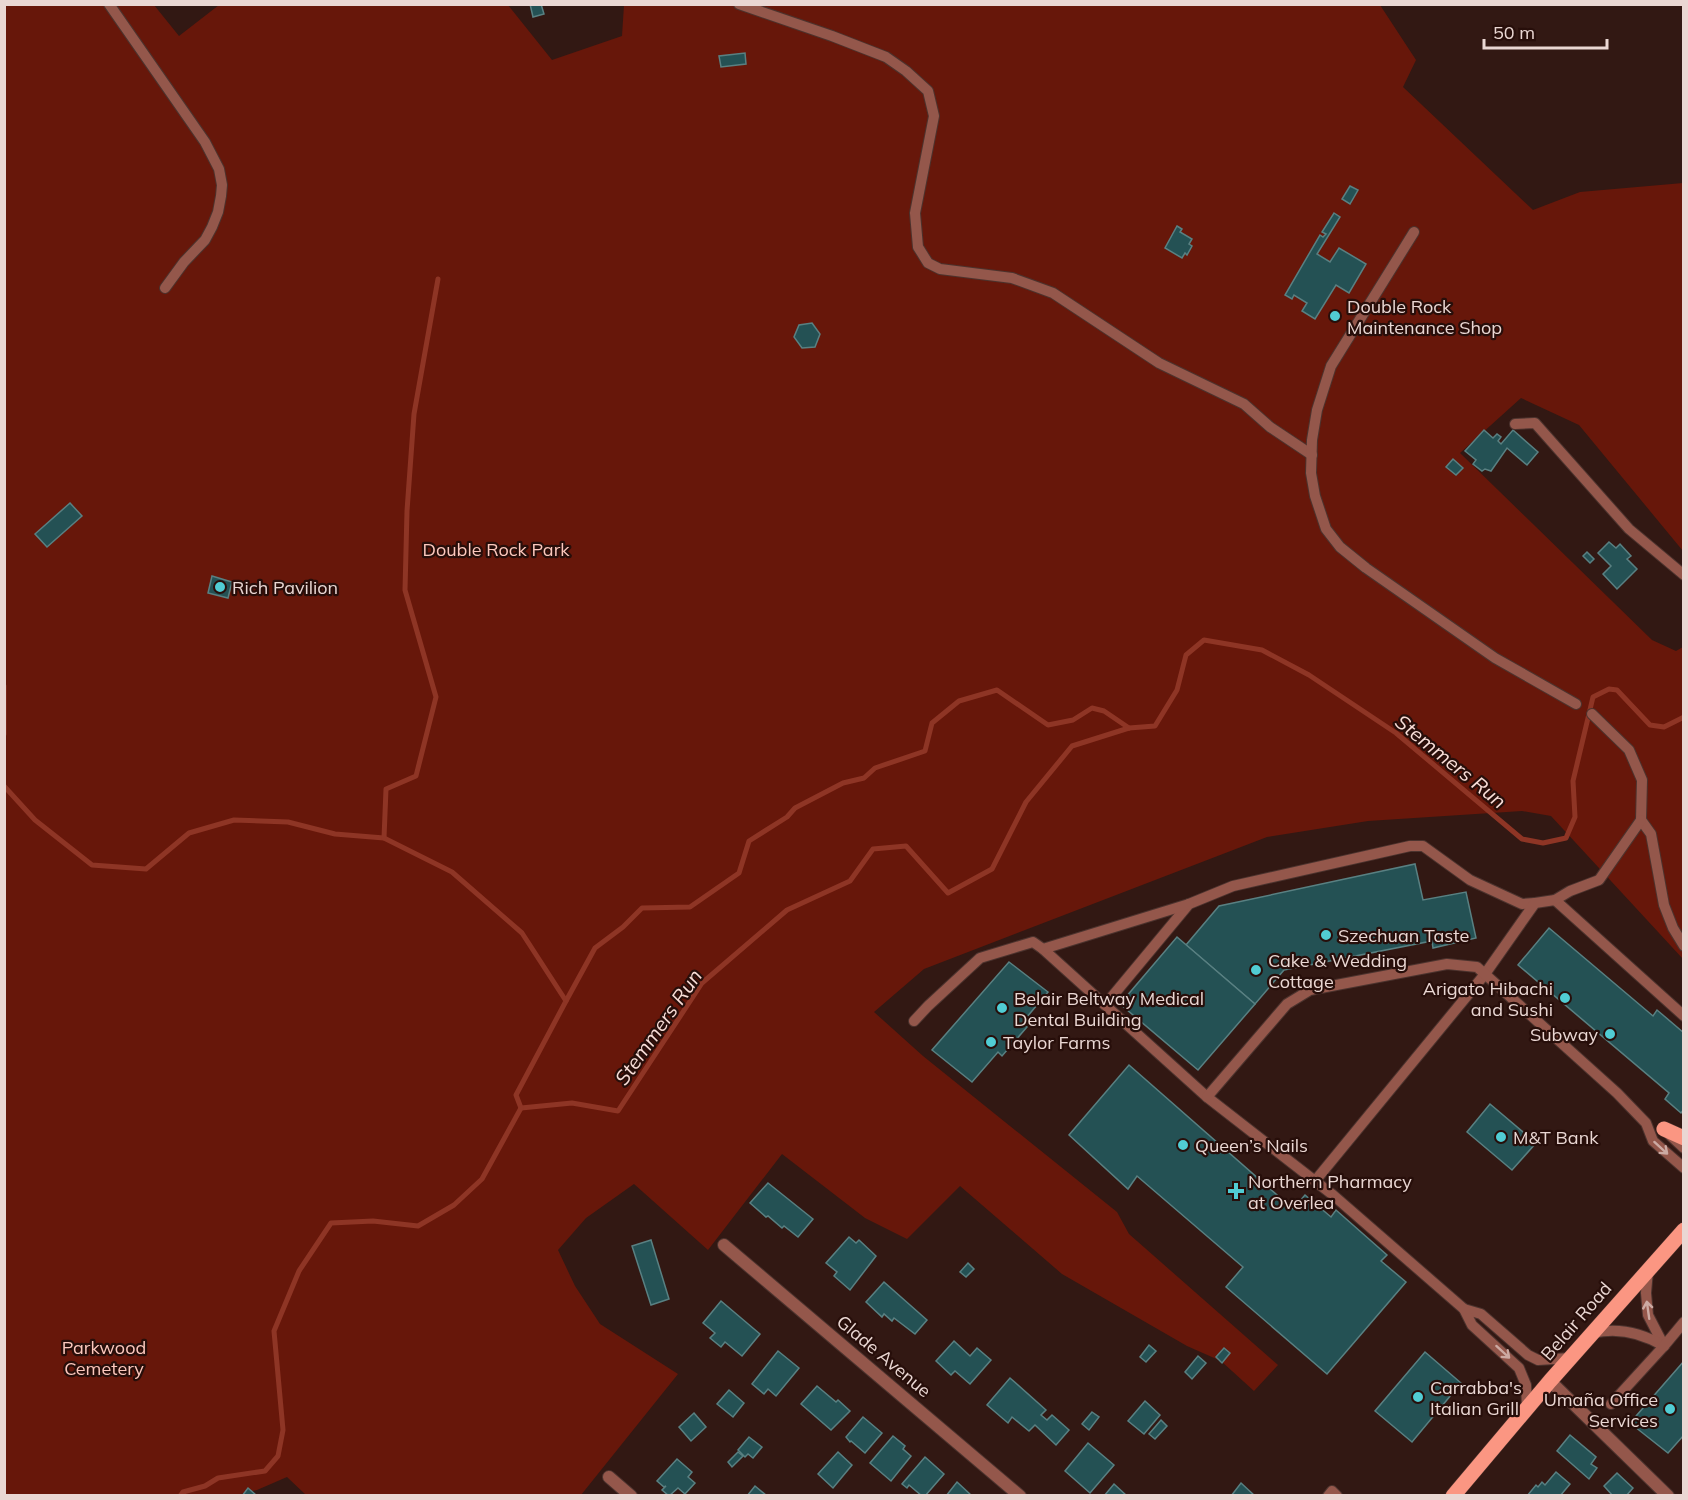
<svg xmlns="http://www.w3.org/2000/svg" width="1688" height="1500" viewBox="0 0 1688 1500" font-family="Mulish,sans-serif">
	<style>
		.green { fill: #67170a }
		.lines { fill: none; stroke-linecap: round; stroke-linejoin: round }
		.stream { stroke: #8e3525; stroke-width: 5 }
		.building { fill: #245154; stroke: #598082; stroke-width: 1.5 }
		.lane-casing { stroke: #4c332e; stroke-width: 12 }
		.street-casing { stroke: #4c332e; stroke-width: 14 }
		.primary-casing { stroke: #4c332e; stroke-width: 16 }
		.lane { stroke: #94574b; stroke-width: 10 }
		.street { stroke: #94574b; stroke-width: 12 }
		.primary { stroke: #fb9682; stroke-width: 15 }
		.oneway { stroke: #ccaaa3 }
		.poi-dot { fill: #51ccd3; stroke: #270e0a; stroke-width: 2 }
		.labels { text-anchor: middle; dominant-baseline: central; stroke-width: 4.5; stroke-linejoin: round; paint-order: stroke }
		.poi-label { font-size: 18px; fill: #ead7d3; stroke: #270e0a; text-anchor: start }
		.park-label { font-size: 18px; fill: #fdc8bd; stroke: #270e0a }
		.street-label { font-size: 18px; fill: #ead7d3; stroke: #270e0a }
		.water-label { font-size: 20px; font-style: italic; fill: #f8ddd7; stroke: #270e0a }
	</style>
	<rect width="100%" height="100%" fill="#321813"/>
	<path class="green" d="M5,5H154L179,36L219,5H508L552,60L622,36L624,5H1380L1416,60L1403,87L1533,210L1580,192L1683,183V551L1579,425L1521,398L1460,453L1652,640L1676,651L1683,647V959L1551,816L1522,811L1368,821L1267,837L924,969L874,1012L923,1056L1117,1212L1129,1234L1278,1365L1254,1391L1221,1361L1187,1346L1062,1274L960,1186L907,1239L865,1218L782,1154L708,1250L634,1184L586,1218L558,1250L575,1286L600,1324L678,1374L581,1495H306L287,1477L257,1490L236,1495H5Z"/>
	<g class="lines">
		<g class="stream">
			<path d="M4,686V734"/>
			<path d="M4,786L35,820L92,865L146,869L189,833L234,820L288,822L335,834L384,838L452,872L522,933L566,1001L516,1095L521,1108"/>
			<path d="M384,838L386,789L416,776L436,697L405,590L407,511L414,414L438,279"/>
			<path d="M566,1001L595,948L623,927L642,908L690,907L739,873L749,841L787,817L795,808L843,783L864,778L875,768L925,751L932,723L959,701L997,690L1048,725L1073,720L1092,708L1104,711L1129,728"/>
			<path d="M521,1108L572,1103L618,1111L702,983L787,910L850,881L873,849L906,846L948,893L992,869L1026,802L1072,746L1129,728L1155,726L1177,690L1186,655L1204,640L1262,650L1309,675L1396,733L1522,839L1543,843L1566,838L1575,817L1573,781L1593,697L1609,689L1617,690L1650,725L1664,727L1684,717"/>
			<path d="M180,1496L183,1492L205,1486L218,1478L265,1471L278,1456L283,1430L274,1331L299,1271L331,1223L373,1221L418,1226L454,1205L482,1179L521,1108"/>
		</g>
	</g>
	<g class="building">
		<path d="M530,4H541L544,14L533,17Z"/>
		<path d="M745,53L746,64L721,67L719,56Z"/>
		<path d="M1350,186L1358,190L1350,204L1342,199Z"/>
		<path d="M1334,213L1340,217L1317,254L1330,262L1339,248L1366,264L1349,293L1336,285L1315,319L1302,311L1307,303L1294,295L1292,299L1285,295L1320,235L1323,237L1326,234L1322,232Z"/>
		<path d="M1177,226L1182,229L1180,232L1192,239L1189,244L1192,246L1187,255L1185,253L1182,258L1165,248Z"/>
		<path d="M812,323L820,334L815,347L802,348L794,337L799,325Z"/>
		<path d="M1484,430L1493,438L1497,434L1501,437L1498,441L1501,444L1513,430L1538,452L1527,465L1507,448L1491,471L1485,469L1482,471L1473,464L1476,460L1465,451Z"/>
		<path d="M1453,459L1463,468L1456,475L1446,467Z"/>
		<path d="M70,503L82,516L47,547L35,534Z"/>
		<path d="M1609,542L1616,548L1620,544L1631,556L1627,559L1637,569L1617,589L1603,574L1611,566L1598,553Z"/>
		<path d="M1587,552L1594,559L1590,563L1583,556Z"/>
		<path d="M212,576L232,582L228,598L208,593Z"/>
		<path d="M1415,864L1423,900L1466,892L1476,938L1433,948L1432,941L1284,970L1255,1004L1186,945L1219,906Z"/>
		<path d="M1549,928L1653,1016L1657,1010L1684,1033V1109L1681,1113L1665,1099L1669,1093L1518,965Z"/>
		<path d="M1177,937L1255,1004L1198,1070L1120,1004Z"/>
		<path d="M1009,962L1048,992L1021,1024L1027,1027L1002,1056L998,1052L972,1082L932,1050Z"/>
		<path d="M1129,1065L1293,1209L1305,1195L1331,1217L1336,1210L1387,1255L1381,1261L1406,1282L1327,1374L1226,1287L1243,1267L1137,1176L1128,1189L1069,1135Z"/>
		<path d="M1490,1104L1536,1143L1512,1170L1467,1132Z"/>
		<path d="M768,1183L813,1219L798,1237L784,1226L782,1228L768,1216L766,1217L750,1203Z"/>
		<path d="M849,1237L856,1243L859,1240L876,1256L850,1290L834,1276L837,1272L826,1263Z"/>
		<path d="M651,1240L669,1299L651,1305L632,1246Z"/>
		<path d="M968,1263L974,1269L966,1277L960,1272Z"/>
		<path d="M884,1282L927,1320L915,1334L894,1318L892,1321L884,1314L882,1317L866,1302Z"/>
		<path d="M721,1301L760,1334L742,1356L725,1342L721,1347L710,1338L715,1333L703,1323Z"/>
		<path d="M954,1341L970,1356L977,1348L991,1360L970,1384L955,1371L951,1375L936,1361Z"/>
		<path d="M1149,1345L1156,1351L1146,1362L1140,1357Z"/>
		<path d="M1224,1348L1230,1353L1222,1363L1216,1357Z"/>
		<path d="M778,1351L799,1368L776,1396L768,1389L764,1394L752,1384Z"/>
		<path d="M1425,1352L1461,1383L1412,1442L1375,1411Z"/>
		<path d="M1198,1356L1206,1363L1192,1379L1185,1372Z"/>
		<path d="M1684,1361V1435L1668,1453L1630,1423Z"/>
		<path d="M1010,1378L1046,1410L1041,1415L1047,1420L1052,1415L1069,1430L1056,1445L1035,1425L1029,1431L1012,1417L1008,1423L987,1405Z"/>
		<path d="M817,1386L836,1402L838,1400L850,1411L831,1430L801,1404Z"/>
		<path d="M729,1390L744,1403L733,1417L717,1404Z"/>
		<path d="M1145,1401L1160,1415L1144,1434L1128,1421Z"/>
		<path d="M1092,1412L1099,1417L1089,1430L1082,1424Z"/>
		<path d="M694,1413L706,1427L691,1441L679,1427Z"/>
		<path d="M863,1417L882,1433L865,1453L851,1441L850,1442L846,1437Z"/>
		<path d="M1161,1420L1167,1426L1155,1439L1149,1434Z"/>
		<path d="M1570,1435L1596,1457L1591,1464L1597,1468L1589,1479L1557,1451Z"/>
		<path d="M893,1436L905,1446L903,1449L911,1456L891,1481L870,1463Z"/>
		<path d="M749,1437L762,1447L753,1458L748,1454L745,1457L738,1450Z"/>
		<path d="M1088,1443L1114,1465L1090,1493L1065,1471Z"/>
		<path d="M738,1452L743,1456L732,1467L728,1462Z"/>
		<path d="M838,1452L852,1465L833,1488L818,1474Z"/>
		<path d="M925,1457L944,1474L925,1496H922L909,1485L907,1488L902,1484Z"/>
		<path d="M677,1459L692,1472L688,1477L695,1483L685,1494L678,1488L669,1496L662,1490L666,1486L664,1487L657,1481Z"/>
		<path d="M1556,1472L1570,1484L1560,1496H1527L1536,1485L1538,1487L1542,1482L1545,1485Z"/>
		<path d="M1617,1473L1633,1488L1626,1496H1613L1604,1486Z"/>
		<path d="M957,1482L971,1495L970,1496H946Z"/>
		<path d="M1241,1483L1255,1496H1231Z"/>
		<path d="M1114,1484L1127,1496H1104Z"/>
		<path d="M755,1486L767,1496H747Z"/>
		<path d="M248,1488L257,1496H242Z"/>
	</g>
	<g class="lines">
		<defs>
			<g id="lane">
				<path d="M109,4L205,142L219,169L222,185L221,196L218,212L212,227L205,240L184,262L165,288"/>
				<path d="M739,4L832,36L886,57L906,71L928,91L934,116L915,213L918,247L928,263L940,269L1012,278L1053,293L1159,363L1244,404L1270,427L1312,455"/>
				<path d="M1414,232L1331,366L1317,410L1312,440L1311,473L1315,496L1326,529L1340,547L1366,568L1495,658L1576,704"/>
				<path d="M1515,424L1535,423L1629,529L1684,575"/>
				<path d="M1592,714L1629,750L1642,780L1641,820L1651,834L1664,905L1673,928L1684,946"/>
				<path d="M1555,900L1684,1016"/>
				<path d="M1043,949L1207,1097"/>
				<path d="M1105,1005L1189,904L1233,886L1410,846H1423L1470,880L1522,904L1535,903"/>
				<path d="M914,1021L928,1006L980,958L1033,942L1043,949L1189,904"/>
				<path d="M1670,1135L1684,1148"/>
				<path d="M1315,1181L1485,974L1535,903L1555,900L1570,891L1599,880L1641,820"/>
				<path d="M1648,1270L1646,1293L1648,1315L1664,1346"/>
				<path d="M1464,1309L1481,1314L1528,1355L1538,1360L1570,1358"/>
				<path d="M1593,1333C1618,1327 1642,1333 1664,1346"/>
				<path d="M1611,1404L1664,1346L1684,1322"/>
				<path d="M1527,1407L1526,1385L1519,1368L1472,1325L1464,1309L1333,1195L1207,1097L1287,1004L1310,990L1447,964L1477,967L1617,1093L1646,1123L1653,1141L1684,1168"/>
				<path d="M1328,1496L1332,1491L1337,1496"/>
			</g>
			<g id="street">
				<path d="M724,1245L1020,1496"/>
				<path d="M1550,1381L1668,1496"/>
				<path d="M609,1477L631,1496"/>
			</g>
			<g id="primary">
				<path d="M1664,1129L1684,1138"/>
				<path d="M1453,1496L1550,1381L1684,1230"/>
			</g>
		</defs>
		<use href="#lane" class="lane-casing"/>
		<use href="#street" class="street-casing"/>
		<use href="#primary" class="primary-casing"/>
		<use href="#lane" class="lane"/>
		<use href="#street" class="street"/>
		<use href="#primary" class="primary"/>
	</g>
	<defs><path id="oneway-shaft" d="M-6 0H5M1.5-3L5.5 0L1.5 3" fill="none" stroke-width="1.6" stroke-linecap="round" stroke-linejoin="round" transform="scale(1.5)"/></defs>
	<g class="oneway">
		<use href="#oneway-shaft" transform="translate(1661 1148) rotate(42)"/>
		<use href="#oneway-shaft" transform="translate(1648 1310) rotate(-98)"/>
		<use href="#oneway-shaft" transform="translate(1503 1352) rotate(42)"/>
	</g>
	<g class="poi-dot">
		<circle cx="1335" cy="316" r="6"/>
		<circle cx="220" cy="587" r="6"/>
		<circle cx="1326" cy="935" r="6"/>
		<circle cx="1256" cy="970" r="6"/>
		<circle cx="1565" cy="998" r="6"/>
		<circle cx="1002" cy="1008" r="6"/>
		<circle cx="1610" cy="1034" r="6"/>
		<circle cx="991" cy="1042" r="6"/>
		<circle cx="1501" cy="1137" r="6"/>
		<circle cx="1183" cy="1145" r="6"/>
		<path d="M1233 1182h6v6h6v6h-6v6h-6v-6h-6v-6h6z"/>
		<circle cx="1418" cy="1397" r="6"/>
		<circle cx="1670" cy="1409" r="6"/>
	</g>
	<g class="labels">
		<g class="poi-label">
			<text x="1347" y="306">Double Rock<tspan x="1347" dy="21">Maintenance Shop</tspan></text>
			<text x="232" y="587">Rich Pavilion</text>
			<text x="1338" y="935">Szechuan Taste</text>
			<text x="1268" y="960">Cake &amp; Wedding<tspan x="1268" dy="21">Cottage</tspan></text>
			<text x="1553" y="988" text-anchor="end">Arigato Hibachi<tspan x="1553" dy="21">and Sushi</tspan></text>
			<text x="1014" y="998">Belair Beltway Medical<tspan x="1014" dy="21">Dental Building</tspan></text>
			<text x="1598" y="1034" text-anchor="end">Subway</text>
			<text x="1003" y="1042">Taylor Farms</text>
			<text x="1513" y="1137">M&amp;T Bank</text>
			<text x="1195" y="1145">Queen’s Nails</text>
			<text x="1248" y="1181">Northern Pharmacy<tspan x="1248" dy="21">at Overlea</tspan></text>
			<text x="1430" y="1387">Carrabba's<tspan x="1430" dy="21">Italian Grill</tspan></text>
			<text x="1658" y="1399" text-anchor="end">Umaña Office<tspan x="1658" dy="21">Services</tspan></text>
		</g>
		<g class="park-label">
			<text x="496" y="549">Double Rock Park</text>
			<text x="104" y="1347">Parkwood<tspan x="104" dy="21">Cemetery</tspan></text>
		</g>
		<g class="street-label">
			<text transform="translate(1576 1321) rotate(-49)">Belair Road</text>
			<text transform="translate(884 1356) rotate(40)">Glade Avenue</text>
		</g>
		<g class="water-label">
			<text transform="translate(1451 761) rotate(39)">Stemmers Run</text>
			<text transform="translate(658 1027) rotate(-55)">Stemmers Run</text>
		</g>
	</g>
	<rect width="1688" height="1500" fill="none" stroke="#ead7d3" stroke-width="12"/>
	<path d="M1484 39v9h123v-9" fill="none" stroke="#ead7d3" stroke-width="3"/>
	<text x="1493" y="39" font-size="18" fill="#ead7d3" stroke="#270e0a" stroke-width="4.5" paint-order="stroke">50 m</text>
</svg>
